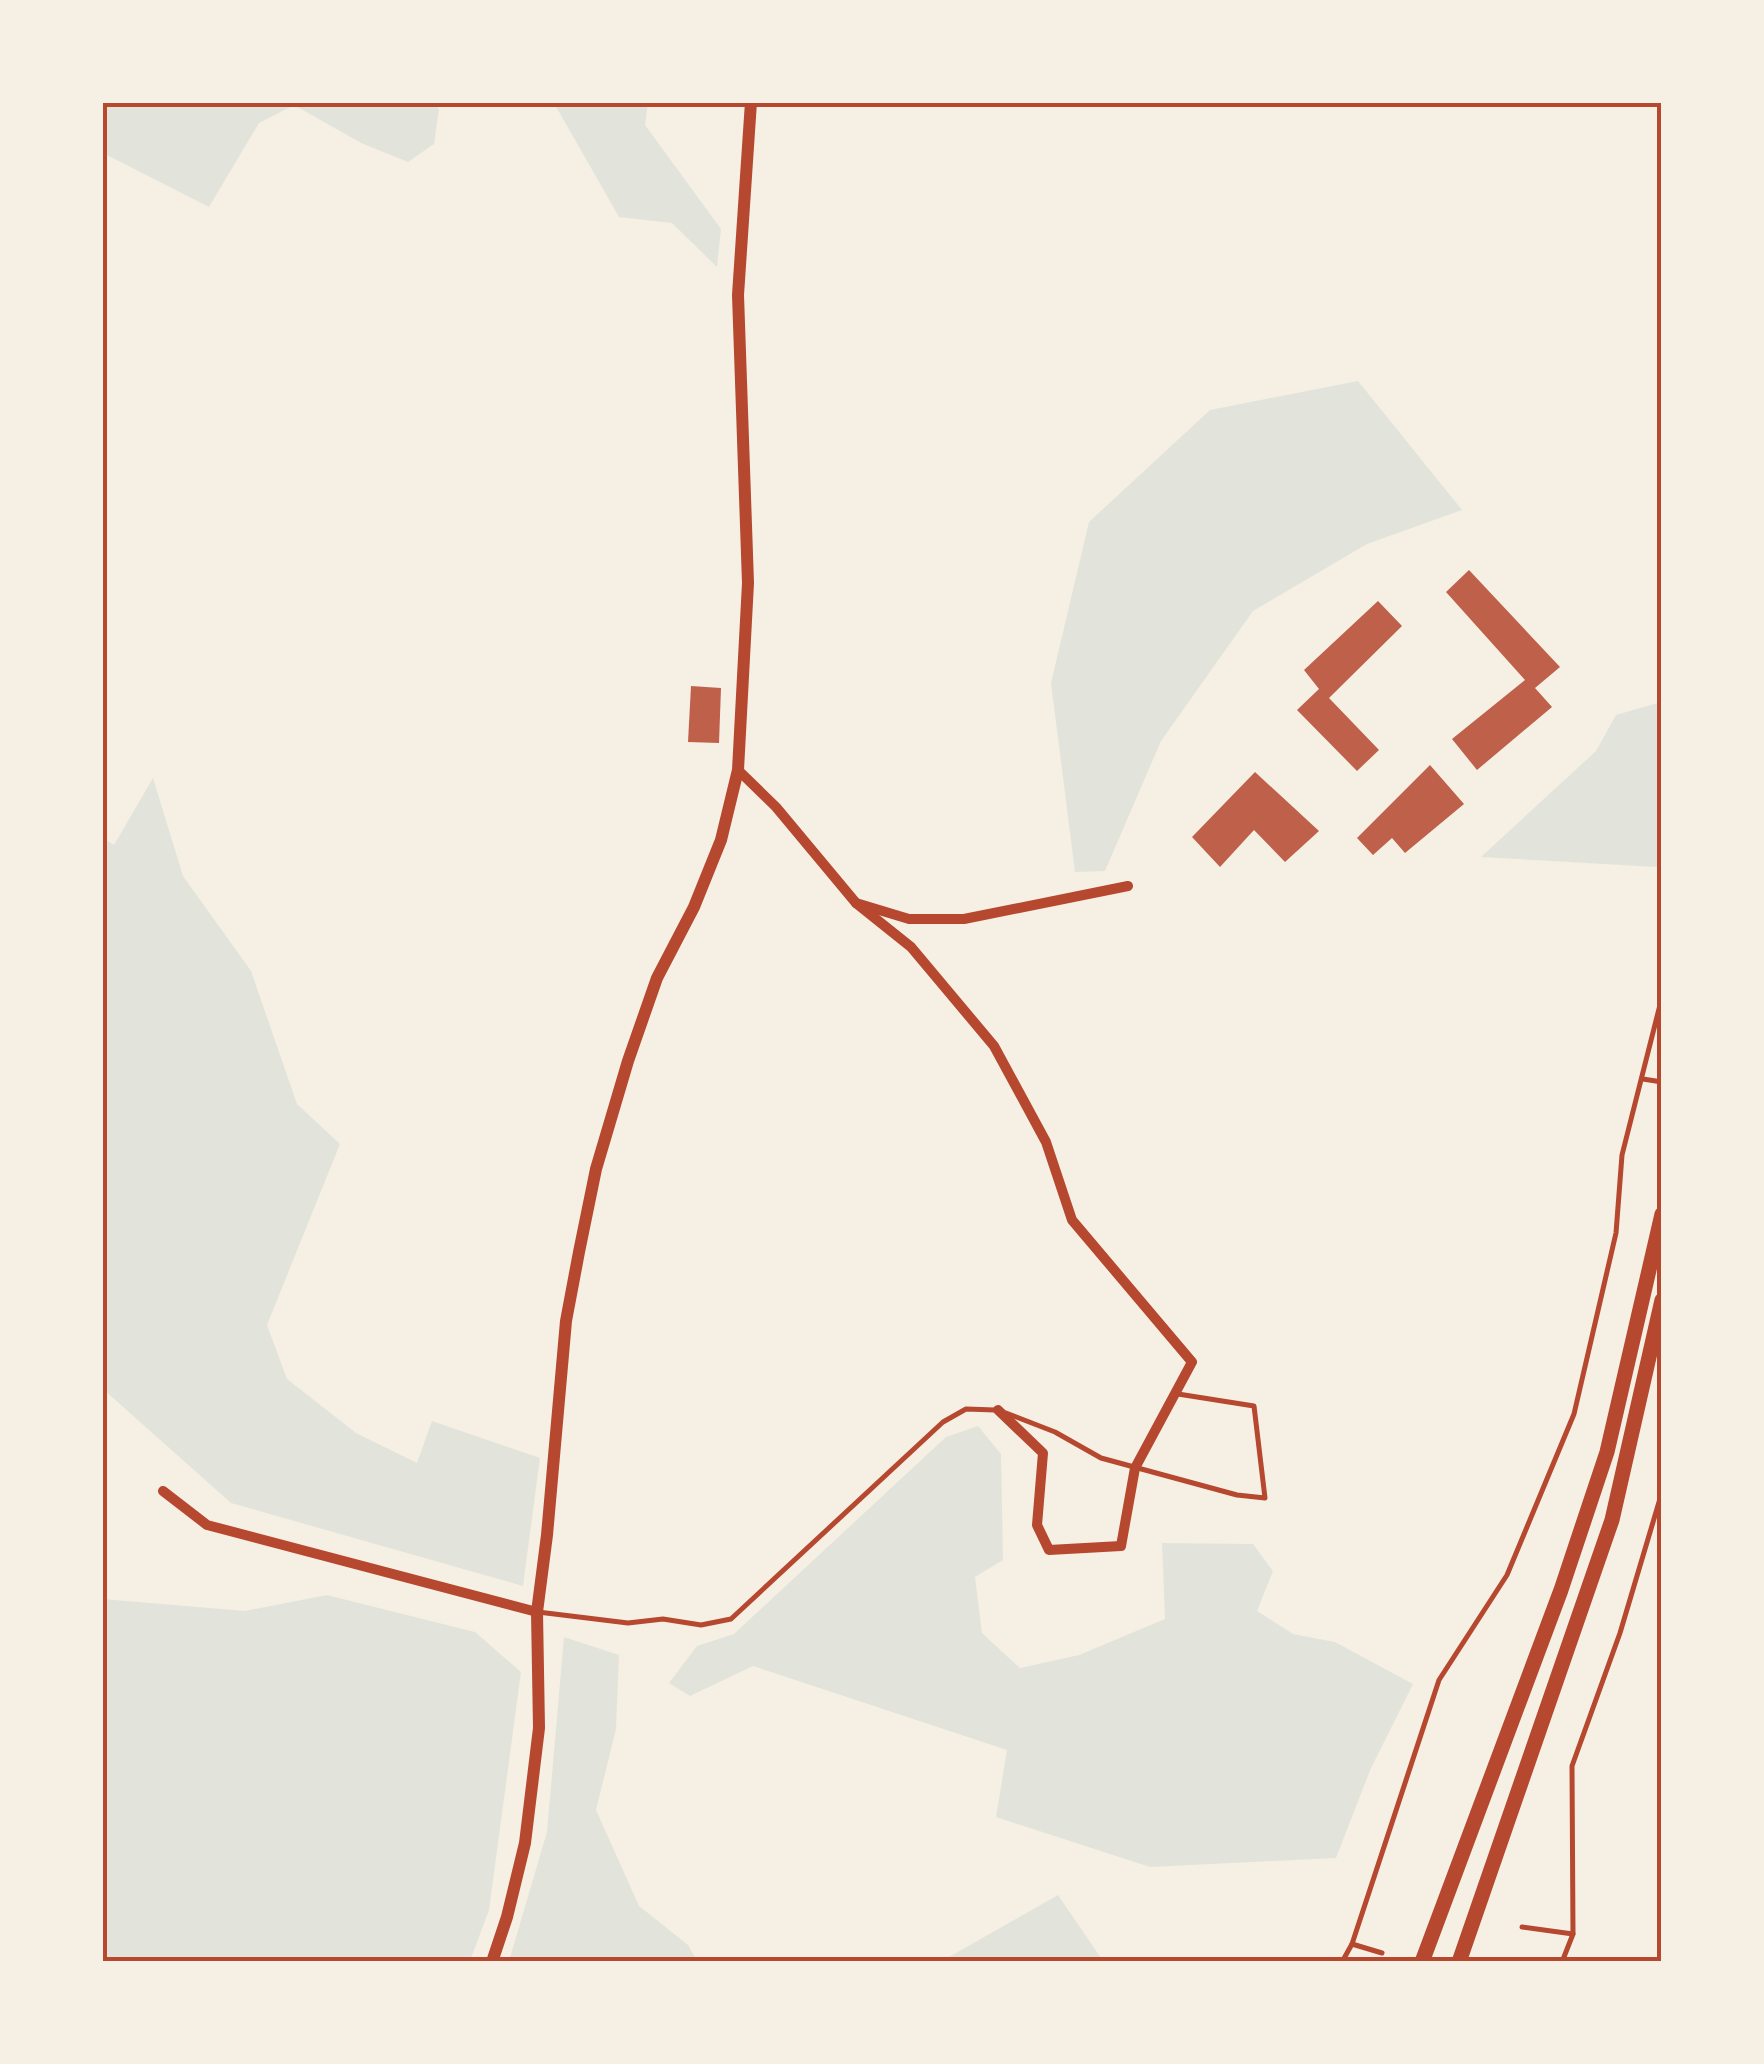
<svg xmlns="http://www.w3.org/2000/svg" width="1764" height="2064" viewBox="0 0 1764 2064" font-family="Roboto,sans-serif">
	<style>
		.green { fill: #e2e4dc }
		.building { fill: #bf614a }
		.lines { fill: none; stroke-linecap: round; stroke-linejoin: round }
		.service { stroke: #b5482f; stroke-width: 5 }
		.minor { stroke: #b5482f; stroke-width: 10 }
		.tertiary { stroke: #b5482f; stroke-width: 12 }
		.secondary { stroke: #b5482f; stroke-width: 15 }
		.neatline { fill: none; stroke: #b5482f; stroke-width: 4 }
	</style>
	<rect width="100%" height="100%" fill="#f6efe4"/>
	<g class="green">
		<path d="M433,103L439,109L434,144L408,162L361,143L294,105L259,123L209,207L103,153V103Z"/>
		<path d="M554,103H648L645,125L721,229L717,267L672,223L619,217Z"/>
		<path d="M1358,381L1462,510L1367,544L1253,611L1161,741L1105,871L1075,872L1051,683L1089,522L1210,410Z"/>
		<path d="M1661,702L1662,807L1657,867L1481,857L1596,751L1616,715Z"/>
		<path d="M153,778L183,876L251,971L297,1104L340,1144L267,1325L287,1379L356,1433L417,1463L432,1421L540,1458L523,1586L231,1503L103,1389V838L114,845Z"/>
		<path d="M978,1426L1001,1454L1003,1560L975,1577L982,1633L1020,1668L1079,1655L1165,1619L1162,1543L1253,1544L1273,1571L1257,1611L1293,1634L1335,1642L1413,1684L1371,1768L1336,1858L1150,1867L996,1817L1007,1750L753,1666L690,1696L669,1683L697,1646L734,1634L946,1437Z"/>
		<path d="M327,1595L475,1632L521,1672L489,1910L470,1961H103V1599L245,1611Z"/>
		<path d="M564,1637L619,1655L616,1729L596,1810L639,1906L688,1945L697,1961H509L547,1832Z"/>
		<path d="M1058,1895L1103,1961H942Z"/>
	</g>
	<g class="building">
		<path d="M1469,570L1560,667L1535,688L1552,707L1477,770L1452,739L1525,680L1446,592Z"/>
		<path d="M1378,601L1402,626L1329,698L1379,750L1357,771L1297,710L1319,689L1304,670Z"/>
		<path d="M691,686L721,688L719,743L688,742Z"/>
		<path d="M1430,765L1464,804L1405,853L1392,838L1373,855L1357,838Z"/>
		<path d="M1255,772L1319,831L1285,862L1254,830L1220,867L1192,837Z"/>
	</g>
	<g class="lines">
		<g class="service">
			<path d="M1643,1079L1662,1082"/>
			<path d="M1006,1413L1055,1432L1101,1458L1237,1495L1265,1498L1254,1406L1178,1394"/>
			<path d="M538,1612L628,1623L663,1619L701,1625L731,1619L943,1422L966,1409L995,1410"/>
			<path d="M1522,1927L1573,1934"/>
			<path d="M1352,1944L1382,1953"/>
			<path d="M1342,1962L1352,1944L1439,1680L1507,1575L1574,1414L1616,1233L1622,1155L1662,997"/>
			<path d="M1562,1962L1573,1934L1572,1766L1620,1633L1662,1492"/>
		</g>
		<g class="minor">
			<path d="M738,770L776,807L856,903L909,919H964L1128,886"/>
			<path d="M856,903L911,947L994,1046L1046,1142L1072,1220L1192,1362L1135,1468L1121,1546L1049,1550L1037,1525L1043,1453L998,1410"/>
			<path d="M163,1491L207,1525L537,1612"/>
		</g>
		<path class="tertiary" d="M492,1962L507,1917L525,1843L539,1728L537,1612L547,1535L566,1321L579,1252L596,1169L628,1061L657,978L694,907L721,840L738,770L748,583L738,295L751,102"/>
		<g class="secondary">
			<path d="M1422,1962L1561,1590L1607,1452L1662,1214"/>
			<path d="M1459,1962L1612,1520L1662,1300"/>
		</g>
	</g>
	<rect width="1764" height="2064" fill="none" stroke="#f6efe4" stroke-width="210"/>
	<rect x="105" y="105" width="1554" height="1854" class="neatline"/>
</svg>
